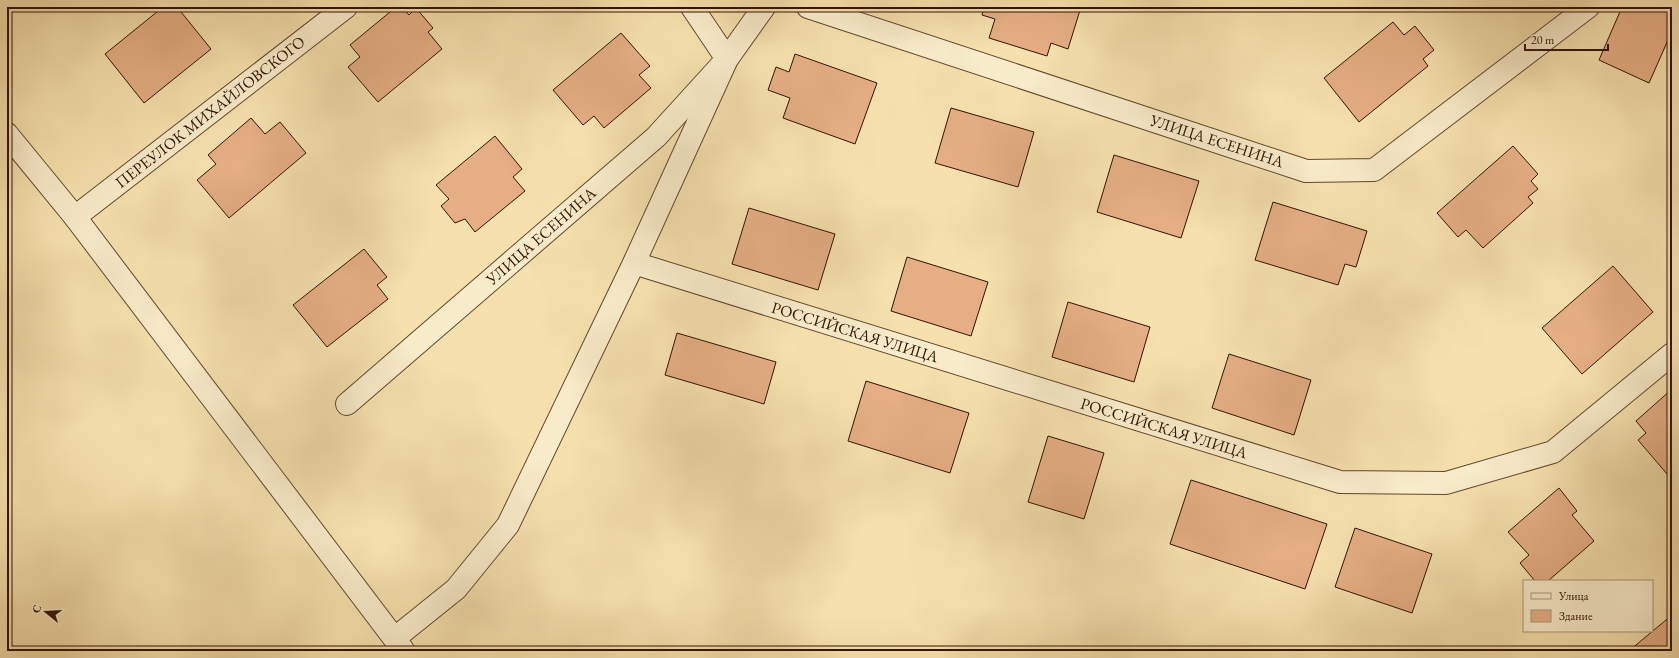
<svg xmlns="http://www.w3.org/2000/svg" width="1679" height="658" viewBox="0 0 1679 658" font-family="'EB Garamond',serif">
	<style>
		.building { fill: #e5ae84; stroke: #321203 }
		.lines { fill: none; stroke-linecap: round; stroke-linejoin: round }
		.minor-casing { stroke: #63462e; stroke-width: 24 }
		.minor { stroke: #f9ecca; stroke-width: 22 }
		.labels { text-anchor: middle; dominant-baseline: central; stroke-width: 3.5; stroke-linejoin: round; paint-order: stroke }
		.street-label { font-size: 16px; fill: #321203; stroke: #f9ecca }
	</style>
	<rect width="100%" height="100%" fill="#f6e1ae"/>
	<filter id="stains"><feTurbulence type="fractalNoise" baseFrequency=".005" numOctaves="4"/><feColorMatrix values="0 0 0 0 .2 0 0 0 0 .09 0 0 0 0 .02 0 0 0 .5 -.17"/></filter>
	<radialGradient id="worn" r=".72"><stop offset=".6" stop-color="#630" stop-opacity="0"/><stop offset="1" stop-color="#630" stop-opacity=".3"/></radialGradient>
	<g class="building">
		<path d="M163,7H177L211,49L144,103L105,54Z"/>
		<path d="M396,7H402L409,15L416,8L433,28L428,32L442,49L378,102L348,67L360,57L350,45Z"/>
		<path d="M984,7H1081L1068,49L1051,43L1047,56L989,38L995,19L982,15Z"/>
		<path d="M1622,7H1672L1669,14L1672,15V31L1649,83L1599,60Z"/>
		<path d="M1393,22L1404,35L1415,26L1434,50L1423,59L1428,66L1359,122L1324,78Z"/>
		<path d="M621,33L650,66L639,75L651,88L604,128L594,116L583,125L553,90Z"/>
		<path d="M795,54L877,83L855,144L783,118L790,98L768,90L776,67L789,72Z"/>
		<path d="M951,108L1034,132L1018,187L935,163Z"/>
		<path d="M251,118L265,134L280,122L306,153L229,218L197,180L216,164L208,155Z"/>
		<path d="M495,136L522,169L513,177L525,191L475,232L465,219L455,223L441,206L449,199L436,185Z"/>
		<path d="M1513,146L1538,174L1531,181L1538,189L1528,197L1533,203L1483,248L1466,230L1458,237L1437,213Z"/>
		<path d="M1114,155L1199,181L1181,238L1097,212Z"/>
		<path d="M1273,202L1367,231L1356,267L1345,264L1338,285L1255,260Z"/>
		<path d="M749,208L835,234L818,290L732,264Z"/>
		<path d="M364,249L387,277L377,285L388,299L327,347L293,305Z"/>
		<path d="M907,257L988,282L971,336L891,311Z"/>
		<path d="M1613,266L1653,312L1582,374L1542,328Z"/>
		<path d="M1068,302L1150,327L1134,382L1052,357Z"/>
		<path d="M677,333L776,362L764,404L665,375Z"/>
		<path d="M1229,354L1311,380L1294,435L1212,408Z"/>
		<path d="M866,381L969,413L950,473L848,441Z"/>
		<path d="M1672,389V469L1667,474L1638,440L1646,433L1636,421Z"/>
		<path d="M1048,436L1104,453L1084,519L1028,502Z"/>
		<path d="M1191,480L1327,524L1305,589L1170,544Z"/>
		<path d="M1559,488L1577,511L1572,515L1594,541L1548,581H1535L1520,563L1529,555L1508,532Z"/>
		<path d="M1355,528L1432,554L1412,613L1335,587Z"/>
		<path d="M1672,615V651H1631L1630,650Z"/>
	</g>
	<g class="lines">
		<defs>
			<g id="minor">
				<path d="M808,7L1306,171L1374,170L1588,7"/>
				<path d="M7,134L75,217L403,650"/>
				<path d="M75,217L346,7"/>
				<path d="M634,263L1340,482L1446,483L1553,452L1672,354"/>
				<path d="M347,404L656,137L727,59L692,7"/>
				<path d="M395,638L456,589L508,525L634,263L727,59L764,7"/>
			</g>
		</defs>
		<use href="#minor" class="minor-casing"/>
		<use href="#minor" class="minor"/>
	</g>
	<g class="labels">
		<g class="street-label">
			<text transform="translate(210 112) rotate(-38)">ПЕРЕУЛОК МИХАЙЛОВСКОГО</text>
			<text transform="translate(1217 141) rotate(18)">УЛИЦА ЕСЕНИНА</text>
			<text transform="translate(541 236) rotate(-41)">УЛИЦА ЕСЕНИНА</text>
			<text transform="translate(855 332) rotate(17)">РОССИЙСКАЯ УЛИЦА</text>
			<text transform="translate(1164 428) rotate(17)">РОССИЙСКАЯ УЛИЦА</text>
		</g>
	</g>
	<rect width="1679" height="658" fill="none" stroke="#f6e1ae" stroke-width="24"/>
	<rect x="8" y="8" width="1663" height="642" fill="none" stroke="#321203" stroke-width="2"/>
	<rect x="12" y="12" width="1655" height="634" fill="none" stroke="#321203"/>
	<rect x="1523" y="580" width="130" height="52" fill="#f9ecca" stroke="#a9957a"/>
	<rect x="1531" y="593" width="20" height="6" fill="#f9ecca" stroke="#a9957a"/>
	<text x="1559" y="600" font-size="12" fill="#321203">Улица</text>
	<rect x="1531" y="610" width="20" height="12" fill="#e5ae84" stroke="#a9957a"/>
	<text x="1559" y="620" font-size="12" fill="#321203">Здание</text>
	<g transform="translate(46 612) rotate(288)" stroke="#f9ecca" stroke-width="3" paint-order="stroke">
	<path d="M0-3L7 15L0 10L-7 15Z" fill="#321203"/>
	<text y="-6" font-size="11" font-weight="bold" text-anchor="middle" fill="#321203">С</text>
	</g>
	<path d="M1525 44v6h83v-6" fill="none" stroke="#321203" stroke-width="2"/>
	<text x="1531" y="44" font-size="12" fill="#321203" stroke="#f9ecca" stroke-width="3" paint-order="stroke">20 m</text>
	<rect width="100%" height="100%" filter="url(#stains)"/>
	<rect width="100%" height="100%" fill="url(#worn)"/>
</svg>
